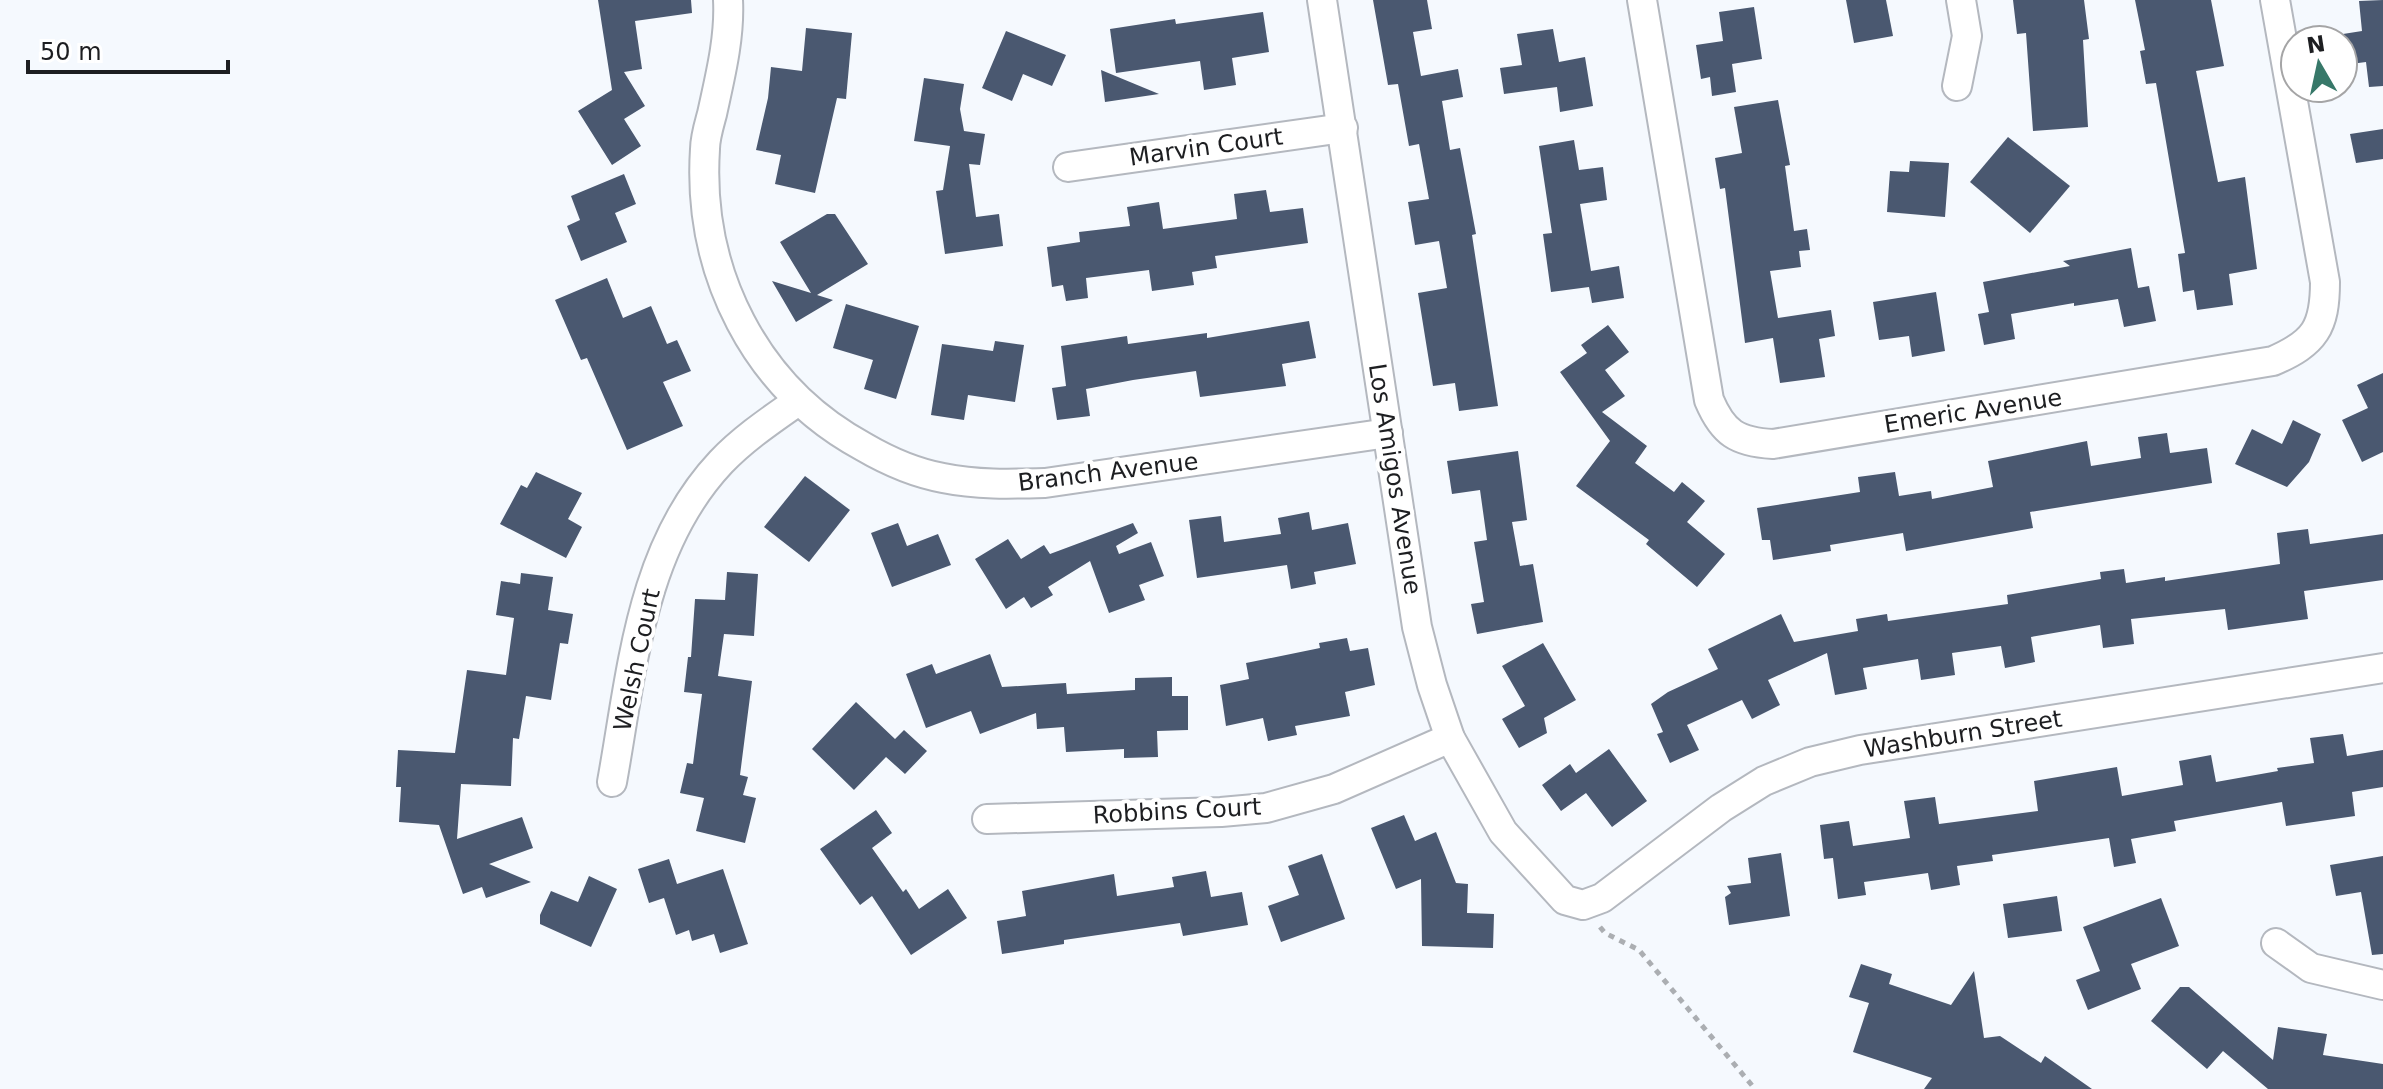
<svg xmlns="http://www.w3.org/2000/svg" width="2383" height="1089" viewBox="0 0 2383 1089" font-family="'DejaVu Sans',sans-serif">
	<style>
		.building { fill: #4a5870 }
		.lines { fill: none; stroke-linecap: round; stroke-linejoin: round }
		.street-casing { stroke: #b4b8bf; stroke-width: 32 }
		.path { stroke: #abaeb2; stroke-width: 5; stroke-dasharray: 6 6; stroke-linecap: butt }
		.street { stroke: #fff; stroke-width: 28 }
		.labels { text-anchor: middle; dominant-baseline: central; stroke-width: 8; stroke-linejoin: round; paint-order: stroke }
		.street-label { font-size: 24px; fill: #1d1e21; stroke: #fff }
	</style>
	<rect width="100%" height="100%" fill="#f5f9fe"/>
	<g class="building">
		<path d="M598,0H691L692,13L635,21L642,69L624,72L645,106L624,119L641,146L612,165L578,111L612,90Z"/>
		<path d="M1373,0H1427L1432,29L1413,32L1421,76L1458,69L1463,97L1442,101L1450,150L1460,148L1476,234L1472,235L1498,406L1459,411L1455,383L1433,386L1418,293L1447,288L1439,241L1415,245L1408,202L1429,199L1419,144L1409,146L1398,84L1388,85Z"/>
		<path d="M1846,0H1886L1893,36L1854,43Z"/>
		<path d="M2013,0H2084L2089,39L2083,40L2088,127L2033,131L2026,33L2017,34Z"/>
		<path d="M2135,0H2211L2224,66L2196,71L2218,182L2245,177L2257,269L2229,274L2233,305L2197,310L2194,290L2183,292L2178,254L2185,253L2156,83L2146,84L2140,51L2145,50Z"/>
		<path d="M2383,0V86L2369,87L2366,62L2343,65V34L2362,31L2359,1Z"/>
		<path d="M1754,7L1762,59L1732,64L1736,92L1712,96L1710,77L1701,79L1696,45L1723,41L1719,12Z"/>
		<path d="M1263,12L1269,52L1232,58L1236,85L1204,90L1200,61L1116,73L1110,29L1175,19L1176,24Z"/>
		<path d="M806,28L852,33L846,99L837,98L815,193L775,184L781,155L756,150L768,98L771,67L802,71Z"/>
		<path d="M1553,29L1559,62L1585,57L1593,106L1560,112L1557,87L1504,94L1500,68L1522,65L1517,34Z"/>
		<path d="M1006,31L1066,55L1052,86L1023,74L1012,101L982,88Z"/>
		<path d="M1101,70L1159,94L1105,102Z"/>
		<path d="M924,78L964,84L960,109L964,131L985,134L980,165L969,164L976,217L999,214L1003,246L945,254L936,191L943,190L950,146L914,141Z"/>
		<path d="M1778,100L1790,165L1785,166L1794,231L1807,229L1810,250L1799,251L1801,267L1770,271L1778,318L1831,310L1835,336L1819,339L1825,377L1780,383L1773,338L1745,343L1725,188L1720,189L1715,158L1742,153L1734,107Z"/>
		<path d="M2383,129V159L2356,163L2350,134Z"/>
		<path d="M2008,137L2070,186L2030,233L1970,182Z"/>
		<path d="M1574,140L1579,170L1603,167L1607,200L1580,204L1591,271L1619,266L1624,298L1592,303L1589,287L1551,292L1543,234L1552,233L1539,146Z"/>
		<path d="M1910,161L1949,163L1945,217L1887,212L1890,171L1909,172Z"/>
		<path d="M624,174L636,204L615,213L627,242L581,261L567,226L580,220L571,196Z"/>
		<path d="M1266,190L1270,212L1303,208L1308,243L1215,256L1217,268L1192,272L1194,285L1152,291L1149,270L1086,278L1088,298L1066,301L1063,285L1052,287L1047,247L1080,242L1079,232L1130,226L1127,207L1159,202L1163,229L1237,219L1234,194Z"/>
		<path d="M827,214H835L868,264L817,295L833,300L796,322L772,281L811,293L780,242Z"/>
		<path d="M2131,248L2138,288L2149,286L2156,321L2124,327L2118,299L2074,306V303L2011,314L2015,339L1984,345L1978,314L1989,312L1983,282L2070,266L2063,261Z"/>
		<path d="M607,278L623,318L651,306L667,344L677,340L691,371L663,382L683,426L627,450L587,358L581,360L555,300Z"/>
		<path d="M1936,292L1945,351L1912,357L1909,336L1879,340L1873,302Z"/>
		<path d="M846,304L919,326L896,399L864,389L873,360L833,348Z"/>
		<path d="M1309,321L1316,358L1282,364L1286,386L1200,397L1196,371L1133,380L1086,389L1090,416L1057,420L1052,388L1066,386L1061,346L1127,336L1128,344L1207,333V338Z"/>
		<path d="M1608,325L1629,352L1605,370L1625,396L1602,412L1647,446L1635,463L1674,492L1682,482L1705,501L1687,522L1725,554L1697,587L1646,544L1649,540L1576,486L1610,441L1560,372L1587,353L1581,345Z"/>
		<path d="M995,341L1024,345L1015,402L968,395L964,420L931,415L942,344L993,351Z"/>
		<path d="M2383,373V452L2362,462L2342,420L2368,408L2357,385Z"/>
		<path d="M2293,420L2321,434L2309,462L2287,487L2235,464L2252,429L2282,444Z"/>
		<path d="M2167,433L2170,453L2207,448L2212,483L2030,512L2033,528L1906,551L1903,533L1830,545L1831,551L1773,560L1770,540H1762L1757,508L1860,492L1858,477L1895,472L1899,496L1931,491L1932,499L1993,487L1988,461L2087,441L2091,466L2141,458L2138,437Z"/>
		<path d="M1518,451L1527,520L1512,522L1520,566L1533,564L1543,622L1477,634L1471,604L1484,602L1474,542L1487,540L1480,490L1452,494L1447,461Z"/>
		<path d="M536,472L582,493L568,519L582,527L566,558L500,524L521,485L527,488Z"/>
		<path d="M805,476L850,510L809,562L764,527Z"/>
		<path d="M1309,512L1312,530L1348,523L1356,564L1314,572L1316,584L1291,589L1287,565L1197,578L1189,520L1221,516L1224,542L1281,534L1278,518Z"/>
		<path d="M898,523L907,546L938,534L951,565L892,587L871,533Z"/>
		<path d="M1133,523L1138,533L1116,546L1119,554L1151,542L1164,576L1139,585L1145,600L1109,613L1090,561L1048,587L1053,595L1031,608L1024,597L1006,609L975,559L1008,539L1021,559L1044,545L1050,554Z"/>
		<path d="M2308,529L2310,544L2383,534V580L2304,591L2308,619L2228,630L2225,609L2131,619L2134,644L2103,648L2100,625L2031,637L2035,662L2005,668L2001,646L1952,653L1955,675L1921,680L1918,659L1863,668L1867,689L1835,695L1827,653L1768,680L1780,705L1752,719L1742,700L1687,725L1699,750L1670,763L1657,734L1663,732L1651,704L1668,692L1718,669L1708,649L1781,614L1794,642L1858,631L1856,619L1887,614L1888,621L2008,604L2007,595L2101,579L2100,572L2124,569L2126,583L2165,577V581L2280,564L2277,533Z"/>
		<path d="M727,572L758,574L754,636L724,634L718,676L752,681L740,775L748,777L743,795L756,798L745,843L696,831L704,798L680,793L687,763L693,764L702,694L684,692L688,657H691L695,599L725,600Z"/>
		<path d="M521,573L553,577L548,610L573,614L568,644L560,643L551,700L526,696L519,739L513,738L511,786L461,784L457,839L522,817L533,848L489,864L531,882L486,898L482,887L463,894L439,825L399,822L401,787H396L398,750L455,753L467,670L506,675L514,618L496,615L501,581L520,584Z"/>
		<path d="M1347,638L1350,651L1368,648L1375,685L1345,692L1350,716L1295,726L1297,735L1268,741L1263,718L1226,726L1220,685L1249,679L1246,663L1320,648L1319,643Z"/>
		<path d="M1543,643L1576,700L1544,718L1547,733L1519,748L1502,719L1525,706L1502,666Z"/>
		<path d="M990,654L1002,687L1066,683L1067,694L1135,690V678L1172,677V696H1188V730L1157,731L1158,757L1124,758V749L1066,752L1064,727L1037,729L1036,713L980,734L971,711L926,728L906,674L932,664L936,674Z"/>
		<path d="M856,702L895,739L904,730L927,751L905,774L886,757L854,790L812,749Z"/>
		<path d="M2343,734L2347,756L2383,750V787L2352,792L2355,816L2286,826L2282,802L2174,821L2176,831L2131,839L2136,863L2114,867L2109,838L1992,855L1993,861L1957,866L1960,885L1931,890L1928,873L1864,882L1866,895L1838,899L1833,858L1824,859L1820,825L1849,821L1853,846L1910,838L1904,801L1935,797L1939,824L2038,811L2034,781L2117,767L2122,796L2183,785L2179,761L2211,755L2216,782L2278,771L2277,768L2314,763L2310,738Z"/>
		<path d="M1609,749L1647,801L1612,827L1586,793L1561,811L1542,785L1570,764L1576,773Z"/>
		<path d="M876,810L892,833L872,848L903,892L906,889L919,909L948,889L967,918L911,955L872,896L860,905L820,849Z"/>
		<path d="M1404,815L1415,841L1436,832L1456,883L1468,884L1467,913L1494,914L1493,948L1422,946L1421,879L1396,889L1371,828Z"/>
		<path d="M1781,853L1790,916L1729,925L1725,897L1731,893L1727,886L1751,883L1748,858Z"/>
		<path d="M1322,854L1345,919L1281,942L1268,906L1299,895L1288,866Z"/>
		<path d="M2383,856V954L2372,955L2361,892L2336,896L2330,865Z"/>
		<path d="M669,859L677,884L723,869L748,944L720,953L714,934L692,941L689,930L676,935L664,898L649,903L638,869Z"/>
		<path d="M1206,871L1211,897L1242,892L1248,925L1183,936L1180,923L1064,940V944L1002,954L997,921L1026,916L1022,891L1114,874L1117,896L1174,887L1172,877Z"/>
		<path d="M589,876L617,889L591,947L540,924V915L551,891L578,902Z"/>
		<path d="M2057,896L2062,931L2008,938L2003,904Z"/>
		<path d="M2161,898L2179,946L2131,964L2141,989L2088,1010L2076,980L2100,971L2083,927Z"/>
		<path d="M1861,964L1892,974L1889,984L1951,1005L1974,971L1984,1038L2000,1036L2041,1063L2045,1056L2092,1089H1924L1932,1078L1853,1052L1869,1003L1849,997Z"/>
		<path d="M2180,987H2189L2273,1060L2278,1027L2327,1034L2323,1055L2383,1064V1089H2268L2223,1051L2207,1069L2151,1021Z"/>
	</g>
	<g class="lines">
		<defs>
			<g id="street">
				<path d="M728,0C730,38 720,77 712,114C709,125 705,138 705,149C697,272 755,388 864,447C888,461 916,473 943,478C977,485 1010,484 1045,483L1388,433"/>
				<path d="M1322,0L1417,627L1432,685L1450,738L1503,832L1565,900L1583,905L1602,898L1721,808L1764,781L1810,762L1860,750L2383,668"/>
				<path d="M1642,0L1709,400C1723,433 1737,442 1773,444L2273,361C2315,343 2325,327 2325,282L2275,0"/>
				<path d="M1957,86L1967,36L1961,0"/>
				<path d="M1068,167L1343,128"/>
				<path d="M612,782C632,672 640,548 721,462C744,438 771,420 798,401"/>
				<path d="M987,819L1221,812L1266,808L1334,789L1450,738"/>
				<path d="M2276,943L2311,968L2383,985"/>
			</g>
		</defs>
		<use href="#street" class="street-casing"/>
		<path class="path" d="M1600,927L1605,933L1639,950L1755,1089"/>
		<use href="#street" class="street"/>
	</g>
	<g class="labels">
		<g class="street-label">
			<text transform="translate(1206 147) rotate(-8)">Marvin Court</text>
			<text transform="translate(1973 411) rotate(-9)">Emeric Avenue</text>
			<text transform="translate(1108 472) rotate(-7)">Branch Avenue</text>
			<text transform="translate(1395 479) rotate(81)">Los Amigos Avenue</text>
			<text transform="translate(637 660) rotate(-78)">Welsh Court</text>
			<text transform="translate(1963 734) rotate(-9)">Washburn Street</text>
			<text transform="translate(1177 811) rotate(-3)">Robbins Court</text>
		</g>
	</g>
	<g transform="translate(2319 64) rotate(351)"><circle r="38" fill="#ffffff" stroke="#a5a5a6" stroke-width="2"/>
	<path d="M0-6L14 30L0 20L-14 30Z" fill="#377869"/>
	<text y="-12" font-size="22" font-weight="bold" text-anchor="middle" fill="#1d1e21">N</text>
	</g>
	<path d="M28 60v12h200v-12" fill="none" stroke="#1d1e21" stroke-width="4"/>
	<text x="40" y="60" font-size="24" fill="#1d1e21" stroke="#ffffff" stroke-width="6" paint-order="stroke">50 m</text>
</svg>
